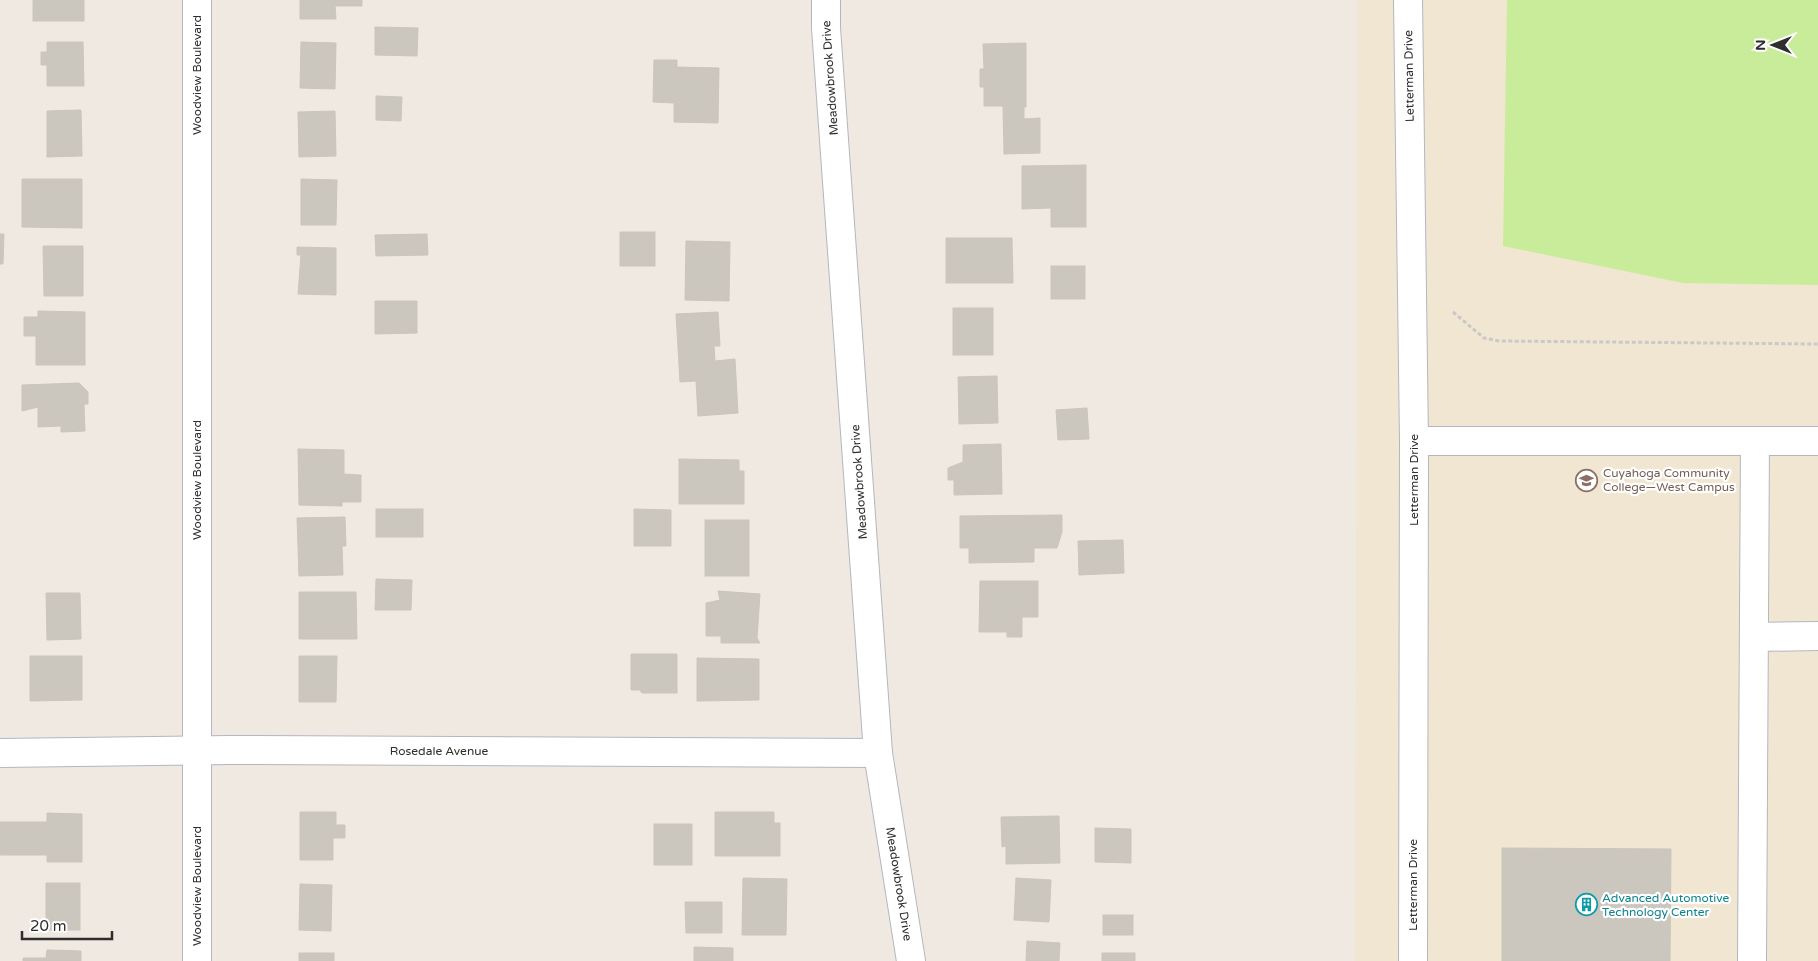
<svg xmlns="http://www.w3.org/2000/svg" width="1818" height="961" viewBox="0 0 1818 961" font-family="'Varela Round',sans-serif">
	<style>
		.education { fill: #f0e6d1 }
		.pitch { fill: #c9ec9a }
		.building { fill: #cbc7bf; stroke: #cbc5ba }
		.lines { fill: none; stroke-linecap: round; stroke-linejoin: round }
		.minor-casing { stroke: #b4b7c1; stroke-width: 30 }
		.path { stroke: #c9c9c9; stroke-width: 3; stroke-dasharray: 4 2.5; stroke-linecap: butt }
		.minor { stroke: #fff; stroke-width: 28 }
		.labels { text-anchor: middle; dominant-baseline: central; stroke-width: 4.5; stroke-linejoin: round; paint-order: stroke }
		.street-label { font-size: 12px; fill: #2e2e2e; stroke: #fff }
		.education-label { font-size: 12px; fill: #785e54; stroke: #fff; text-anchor: start }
		.culture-label { font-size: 12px; fill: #0d838f; stroke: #fff; text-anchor: start }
	</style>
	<rect width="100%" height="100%" fill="#efe9e1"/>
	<path class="education" d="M1358,0H1818V961H1355Z"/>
	<path class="pitch" d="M1507,0H1818V285L1683,283L1503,246Z"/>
	<g class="building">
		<rect x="33" y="0" width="51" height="21"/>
		<path d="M300,0H362V6H335L336,19H300Z"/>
		<path d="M375,27L418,28L417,56L375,55Z"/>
		<path d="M47,42H83L84,86H47V65H41V52H47Z"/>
		<path d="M301,42L336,43L335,89L300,88Z"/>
		<path d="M1026,43V107H1024V119L1040,118V153L1004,154L1003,106H984V87H980V69H984L983,44Z"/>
		<path d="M654,60H677V67L719,68L718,123L674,122V103L653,102Z"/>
		<path d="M376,96L402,97L401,121L376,120Z"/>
		<path d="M81,110L82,156L47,157V111Z"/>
		<path d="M335,111L336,156L299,157L298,112Z"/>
		<path d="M1086,165V227H1051V208L1022,209V166Z"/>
		<path d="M22,179H82V228L22,227Z"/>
		<path d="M301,179L337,180L336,225H301Z"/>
		<rect x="620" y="232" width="35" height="34"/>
		<path d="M0,234H4L3,264H0Z"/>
		<path d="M427,234L428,255L376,256L375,235Z"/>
		<path d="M946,238H1012L1013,283H946Z"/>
		<path d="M686,241L730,242L729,301L685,300Z"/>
		<path d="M43,246H83V296H44Z"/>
		<path d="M297,247L336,248V295L298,294L301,255H297Z"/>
		<rect x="1051" y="266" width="34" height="33"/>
		<path d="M375,301H417V333L375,334Z"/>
		<rect x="953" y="308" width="40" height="47"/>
		<path d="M38,311L85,312V365H36V336H24V317H38Z"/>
		<path d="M718,312L720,346H714L715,361L735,359L738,413L698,416L696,381L680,382L676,314Z"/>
		<path d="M997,376L998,423L959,424L958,377Z"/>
		<path d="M79,383L88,392V404H84L85,431L61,432V426L38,427V407L22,411V385Z"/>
		<path d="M1087,408L1089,439L1058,440L1056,410Z"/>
		<path d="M1001,444L1002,494L954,495V480H948V468L963,462V445Z"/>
		<path d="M298,449L344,450V474L361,475V502H342V506L299,505Z"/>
		<path d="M679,459L739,460V471H744V504H679Z"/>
		<rect x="376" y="509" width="47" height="28"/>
		<path d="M634,509L671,510V546H634Z"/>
		<path d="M1062,515V532L1057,548H1034V562L969,563V548H960V516Z"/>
		<path d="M345,517L346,546H342L343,575L299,576L297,518Z"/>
		<rect x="705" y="520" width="44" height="56"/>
		<path d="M1123,540L1124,573L1079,575L1078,541Z"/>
		<path d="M376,579L412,580L411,610H375Z"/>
		<path d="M980,581H1038V617H1022V637H1007V632H979Z"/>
		<path d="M718,591L760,594L757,638L760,643H721V636H706V603L720,600Z"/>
		<path d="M299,592H356L357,639H299Z"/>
		<path d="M46,593H80L81,639L47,640Z"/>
		<path d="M631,654H677V693H642L640,690H631Z"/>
		<path d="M30,656H82V700L30,701Z"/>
		<path d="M299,656H337L336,702H299Z"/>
		<path d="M697,658L759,659V700L697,701Z"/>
		<path d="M300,812H336V825H345V838H333V860H300Z"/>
		<path d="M715,812H774V823H780V856H715Z"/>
		<path d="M47,813L82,814V862H47V855H0V822H47Z"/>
		<path d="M1059,816L1060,863L1006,864V846L1002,847L1001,817Z"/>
		<rect x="654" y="824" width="38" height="41"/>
		<path d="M1095,828L1131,829V863L1095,862Z"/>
		<path d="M1502,848L1671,849L1670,961H1502Z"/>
		<path d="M743,878L787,879L786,935H742Z"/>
		<path d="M1016,878L1051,880L1049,922L1014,920Z"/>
		<rect x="46" y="883" width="34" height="47"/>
		<path d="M300,884L332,885L331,931L299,930Z"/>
		<path d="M685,902H722V933H686Z"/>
		<rect x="1103" y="915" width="30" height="20"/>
		<path d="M1027,941L1060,943L1059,961H1026Z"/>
		<path d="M694,947L733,948V961H694Z"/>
		<path d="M47,950L81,951V961H23V958H46Z"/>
		<rect x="299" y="953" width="35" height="8"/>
		<rect x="1102" y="953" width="33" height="8"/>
	</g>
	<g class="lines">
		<defs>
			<g id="minor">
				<path d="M197,0V961"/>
				<path d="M826,0V28L878,753L911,961"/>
				<path d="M1408,0L1414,441L1413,961"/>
				<path d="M1414,441H1818"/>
				<path d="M1754,637L1818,636"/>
				<path d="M0,753L230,750L878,753"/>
				<path d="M1752,961L1755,441"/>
			</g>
		</defs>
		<use href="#minor" class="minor-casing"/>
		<path class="path" d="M1453,312L1484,338L1499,341L1818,344"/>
		<use href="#minor" class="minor"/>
	</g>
	<defs>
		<symbol id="university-ring" viewBox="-11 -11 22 22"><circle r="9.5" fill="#fff" stroke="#8d6e63" stroke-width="1.5"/><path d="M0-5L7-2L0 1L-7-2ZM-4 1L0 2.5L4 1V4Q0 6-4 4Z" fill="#8d6e63"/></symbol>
		<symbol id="building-ring" viewBox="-11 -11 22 22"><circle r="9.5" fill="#fff" stroke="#0f9aa8" stroke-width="1.5"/><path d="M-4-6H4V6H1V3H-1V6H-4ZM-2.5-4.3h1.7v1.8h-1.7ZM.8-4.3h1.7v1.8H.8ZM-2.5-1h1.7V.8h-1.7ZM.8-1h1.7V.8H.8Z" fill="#0f9aa8"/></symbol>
	</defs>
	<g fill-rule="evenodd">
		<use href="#university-ring" x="1574" y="468" width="25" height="25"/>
		<use href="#building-ring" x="1574" y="892" width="25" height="25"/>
	</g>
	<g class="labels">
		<g class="street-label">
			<text transform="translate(197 75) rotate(-90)">Woodview Boulevard</text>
			<text transform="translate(1409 76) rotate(-91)">Letterman Drive</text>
			<text transform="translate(830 78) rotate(-94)">Meadowbrook Drive</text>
			<text transform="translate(197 480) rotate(-90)">Woodview Boulevard</text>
			<text transform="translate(1414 480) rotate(-90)">Letterman Drive</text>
			<text transform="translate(859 482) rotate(-94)">Meadowbrook Drive</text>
			<text x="439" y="751">Rosedale Avenue</text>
			<text transform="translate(899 884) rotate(81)">Meadowbrook Drive</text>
			<text transform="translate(1413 885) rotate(-90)">Letterman Drive</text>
			<text transform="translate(197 886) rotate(-90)">Woodview Boulevard</text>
		</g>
		<g class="education-label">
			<text x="1603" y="473">Cuyahoga Community<tspan x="1603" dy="14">College—West Campus</tspan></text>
		</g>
		<g class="culture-label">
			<text x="1602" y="898">Advanced Automotive<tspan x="1602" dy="14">Technology Center</tspan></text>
		</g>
	</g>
	<g transform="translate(1773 45) rotate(270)" stroke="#ffffff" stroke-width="4" paint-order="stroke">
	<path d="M0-4L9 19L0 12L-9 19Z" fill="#2e2e2e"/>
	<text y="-8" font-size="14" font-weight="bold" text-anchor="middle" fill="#2e2e2e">N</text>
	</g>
	<path d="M22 931v8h90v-8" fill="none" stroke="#2e2e2e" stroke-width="2.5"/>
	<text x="30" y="931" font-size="15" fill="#2e2e2e" stroke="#ffffff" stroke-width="4" paint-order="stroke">20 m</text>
</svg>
